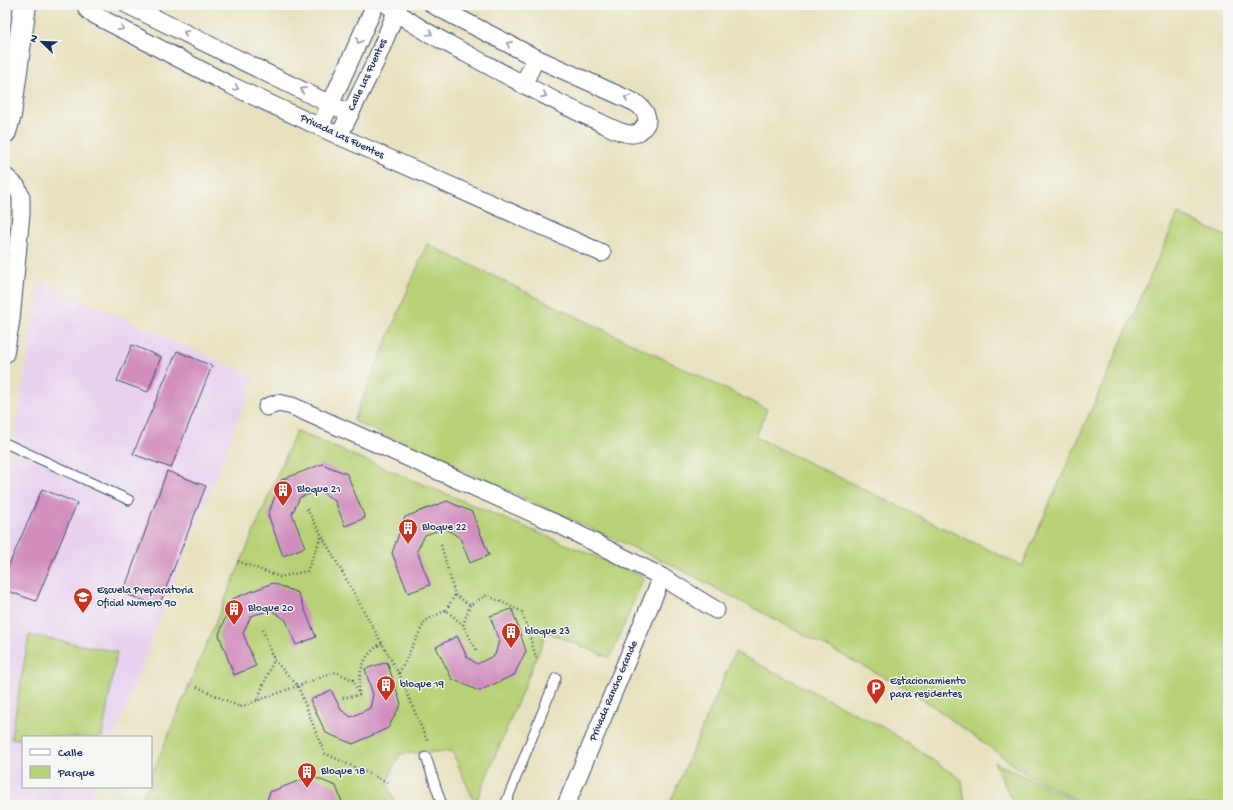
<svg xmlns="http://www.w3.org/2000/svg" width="1233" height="810" viewBox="0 0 1233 810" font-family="'Gochi Hand',sans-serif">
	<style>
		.built { fill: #e8d2ef }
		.green { fill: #b8d176; stroke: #6a806a }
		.building { fill: #d18dbe }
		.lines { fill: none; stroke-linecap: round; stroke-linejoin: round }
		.service-casing { stroke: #3a4a6d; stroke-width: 11 }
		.minor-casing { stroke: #3a4a6d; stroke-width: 19 }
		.tertiary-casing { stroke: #3a4a6d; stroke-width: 24 }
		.path { stroke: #3a4a6d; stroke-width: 2.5; stroke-dasharray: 1 3; stroke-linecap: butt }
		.service { stroke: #fff; stroke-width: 9 }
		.minor { stroke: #fff; stroke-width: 17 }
		.tertiary { stroke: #fff; stroke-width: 22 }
		.oneway { stroke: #8d97ae }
		.labels { text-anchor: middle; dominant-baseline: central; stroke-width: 3; stroke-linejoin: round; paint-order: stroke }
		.street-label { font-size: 11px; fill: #1b2f5e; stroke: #f6f6f2 }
		.poi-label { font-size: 11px; fill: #1b2f5e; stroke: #f6f6f2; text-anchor: start }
	</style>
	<rect width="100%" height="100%" fill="#f6f6f2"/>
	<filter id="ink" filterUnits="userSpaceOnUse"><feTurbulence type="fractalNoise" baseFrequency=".025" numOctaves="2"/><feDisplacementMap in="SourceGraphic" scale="8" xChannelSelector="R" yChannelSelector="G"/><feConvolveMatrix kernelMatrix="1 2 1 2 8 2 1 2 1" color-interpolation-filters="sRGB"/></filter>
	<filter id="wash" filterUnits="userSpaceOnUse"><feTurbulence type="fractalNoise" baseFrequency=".012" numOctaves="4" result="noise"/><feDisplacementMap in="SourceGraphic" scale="16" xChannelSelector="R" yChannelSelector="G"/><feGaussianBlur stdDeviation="0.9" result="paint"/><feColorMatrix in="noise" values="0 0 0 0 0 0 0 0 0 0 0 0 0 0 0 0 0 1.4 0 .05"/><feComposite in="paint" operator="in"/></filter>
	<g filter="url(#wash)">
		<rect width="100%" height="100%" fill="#e8e1bf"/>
		<path class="built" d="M40,281L255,377L114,737H23V787H95L88,805H5V492Z"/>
		<g class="green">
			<path d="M5,192L13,197L15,210L5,321Z"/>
			<path d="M1178,214L1228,237V805H1087L1028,775L916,694L674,566L353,421L427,244L767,409L756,437L1022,566Z"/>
			<path d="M296,431L644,577L610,658L547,632L475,804L452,751L400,754L387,782L396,805H139L147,787H151V776Z"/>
			<path d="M29,635L117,652L102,737H23V740L11,738Z"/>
			<path d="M735,652L888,730L962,780L965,805H669Z"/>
			<path d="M994,762L1084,805H1014Z"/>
		</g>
		<g id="blocks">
			<g class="building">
				<path d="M132,345L161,357L148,392L117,381Z"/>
				<path d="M177,351L212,366L171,468L133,454Z"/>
				<path d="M322,464L347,474L365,518L345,526L335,501L320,491L300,497L292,514L305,547L283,556L268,515L281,480Z"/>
				<path d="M167,471L206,486L159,606L123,593Z"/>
				<path d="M42,489L77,503L36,601L5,590V574Z"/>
				<path d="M447,501L472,512L489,555L470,563L460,538L445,528L425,535L417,551L430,585L408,593L392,553L405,517Z"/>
				<path d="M273,583L298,593L316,637L296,645L286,620L271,610L251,616L243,633L256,666L234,675L219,635L232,599Z"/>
				<path d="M512,609L526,651L514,675L479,691L452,679L436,647L457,636L467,657L477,664L495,655L499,641L490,616Z"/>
				<path d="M387,662L401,704L388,728L353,744L326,733L310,700L331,690L341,710L351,717L370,708L373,695L365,669Z"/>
				<path d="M311,776L336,786L343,805H313L309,802L301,805H265L270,792Z"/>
			</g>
		</g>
	</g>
	<g filter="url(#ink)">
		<use href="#blocks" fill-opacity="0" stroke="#3a4a6d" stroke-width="1"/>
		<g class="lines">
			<defs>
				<g id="service">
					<path d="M5,443L129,500"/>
					<path d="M426,757L442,805"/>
					<path d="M505,805L556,678"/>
				</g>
				<g id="minor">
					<path d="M86,5L87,9L91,13L230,85L339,136L602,253"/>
					<path d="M128,5L350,114"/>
					<path d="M388,5C411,25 440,39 467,54C508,76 549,99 591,118C603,123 617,133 630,134C635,135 640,132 643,128C652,119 644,109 636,103L536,58L433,5"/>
					<path d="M523,85L536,58"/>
					<path d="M320,127L375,5"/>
					<path d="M339,136L375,63L399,5"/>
					<path d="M5,176L17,187L21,197V214L11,320L5,354"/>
					<path d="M267,407L278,403L292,406L564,527L662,577L716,610"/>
					<path d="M566,805L662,577"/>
				</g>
				<path id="tertiary" d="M5,132L10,115L25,5"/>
			</defs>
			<use href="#service" class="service-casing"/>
			<use href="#minor" class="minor-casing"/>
			<use href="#tertiary" class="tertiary-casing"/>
			<g class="path">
				<path d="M307,509L399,674L428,743"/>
				<path d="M441,545L455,595L470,605L487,595L522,612L537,660"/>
				<path d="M238,561L280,577L307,571L321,537"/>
				<path d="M470,605L463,625L477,651"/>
				<path d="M446,610L455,595"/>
				<path d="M263,630L274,660L298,686L324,753L387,782"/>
				<path d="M399,673L425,621L446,610L463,625"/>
				<path d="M197,687L240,707L336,672L353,680L359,695L341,698"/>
				<path d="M359,692C359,670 363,655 382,643"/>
				<path d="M257,700L274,660"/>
			</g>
			<use href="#service" class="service"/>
			<use href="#minor" class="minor"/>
			<use href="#tertiary" class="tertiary"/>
		</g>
		<defs><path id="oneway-chevron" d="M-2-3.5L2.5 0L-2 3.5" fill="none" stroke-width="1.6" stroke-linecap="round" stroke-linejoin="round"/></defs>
		<g class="oneway">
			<use href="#oneway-chevron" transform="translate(121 28) rotate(28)"/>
			<use href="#oneway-chevron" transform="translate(186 33) rotate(-154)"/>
			<use href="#oneway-chevron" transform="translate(430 33) rotate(30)"/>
			<use href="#oneway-chevron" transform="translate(359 41) rotate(114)"/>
			<use href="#oneway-chevron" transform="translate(509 44) rotate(-153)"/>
			<use href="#oneway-chevron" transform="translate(236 88) rotate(25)"/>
			<use href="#oneway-chevron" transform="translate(303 90) rotate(-154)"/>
			<use href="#oneway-chevron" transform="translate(544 95) rotate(27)"/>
			<use href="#oneway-chevron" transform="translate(627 98) rotate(-154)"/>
		</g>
	</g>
	<defs>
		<symbol id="building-pin" viewBox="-11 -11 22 30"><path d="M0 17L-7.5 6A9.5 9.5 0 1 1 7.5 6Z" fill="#c8321e" stroke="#f6f6f2"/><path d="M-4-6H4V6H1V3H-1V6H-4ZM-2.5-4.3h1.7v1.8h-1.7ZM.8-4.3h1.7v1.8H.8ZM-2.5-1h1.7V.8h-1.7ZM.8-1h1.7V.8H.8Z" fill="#fff"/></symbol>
		<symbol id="school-pin" viewBox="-11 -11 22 30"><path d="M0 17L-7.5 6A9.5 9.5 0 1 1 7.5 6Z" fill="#c8321e" stroke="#f6f6f2"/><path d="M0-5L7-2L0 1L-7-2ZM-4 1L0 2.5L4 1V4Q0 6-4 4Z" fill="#fff"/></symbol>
		<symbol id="parking-pin" viewBox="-11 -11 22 30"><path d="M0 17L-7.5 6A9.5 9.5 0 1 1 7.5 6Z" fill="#c8321e" stroke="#f6f6f2"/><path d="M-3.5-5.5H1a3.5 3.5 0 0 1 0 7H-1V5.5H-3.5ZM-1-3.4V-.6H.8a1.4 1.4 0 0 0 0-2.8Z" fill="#fff"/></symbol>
	</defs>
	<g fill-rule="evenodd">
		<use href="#building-pin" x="272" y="479" width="22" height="30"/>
		<use href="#building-pin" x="397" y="517" width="22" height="30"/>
		<use href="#school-pin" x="72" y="586" width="22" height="30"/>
		<use href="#building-pin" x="223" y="598" width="22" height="30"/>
		<use href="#building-pin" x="500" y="621" width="22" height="30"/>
		<use href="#building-pin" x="375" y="674" width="22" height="30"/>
		<use href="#parking-pin" x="865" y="677" width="22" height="30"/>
		<use href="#building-pin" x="296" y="761" width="22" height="30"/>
	</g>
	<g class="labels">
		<g class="street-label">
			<text transform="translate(368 75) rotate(-65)">Calle Las Fuentes</text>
			<text transform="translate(342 137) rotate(25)">Privada Las Fuentes</text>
			<text transform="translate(614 691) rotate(-67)">Privada Rancho Grande</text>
		</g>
		<g class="poi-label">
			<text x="297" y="490">Bloque 21</text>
			<text x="422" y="528">Bloque 22</text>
			<text x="97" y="591">Escuela Preparatoria<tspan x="97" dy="13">Oficial Numero 90</tspan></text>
			<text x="248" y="609">Bloque 20</text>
			<text x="525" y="632">bloque 23</text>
			<text x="890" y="682">Estacionamiento<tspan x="890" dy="13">para residentes</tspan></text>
			<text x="400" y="685">bloque 19</text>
			<text x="321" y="772">Bloque 18</text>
		</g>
	</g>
	<rect width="1233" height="810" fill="none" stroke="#f6f6f2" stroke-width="20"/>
	<rect x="22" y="736" width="130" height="52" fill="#f6f6f2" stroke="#9ea6b7"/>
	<rect x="30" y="749" width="20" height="6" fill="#ffffff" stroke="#9ea6b7"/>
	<text x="58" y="756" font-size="12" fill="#1b2f5e">Calle</text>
	<rect x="30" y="766" width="20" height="12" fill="#b8d176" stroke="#9ea6b7"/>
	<text x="58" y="776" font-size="12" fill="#1b2f5e">Parque</text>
	<g transform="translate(42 42) rotate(293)" stroke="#f6f6f2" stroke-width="3" paint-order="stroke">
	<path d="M0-3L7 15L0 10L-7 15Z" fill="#1b2f5e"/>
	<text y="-6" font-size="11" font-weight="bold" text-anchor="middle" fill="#1b2f5e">N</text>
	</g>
</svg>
